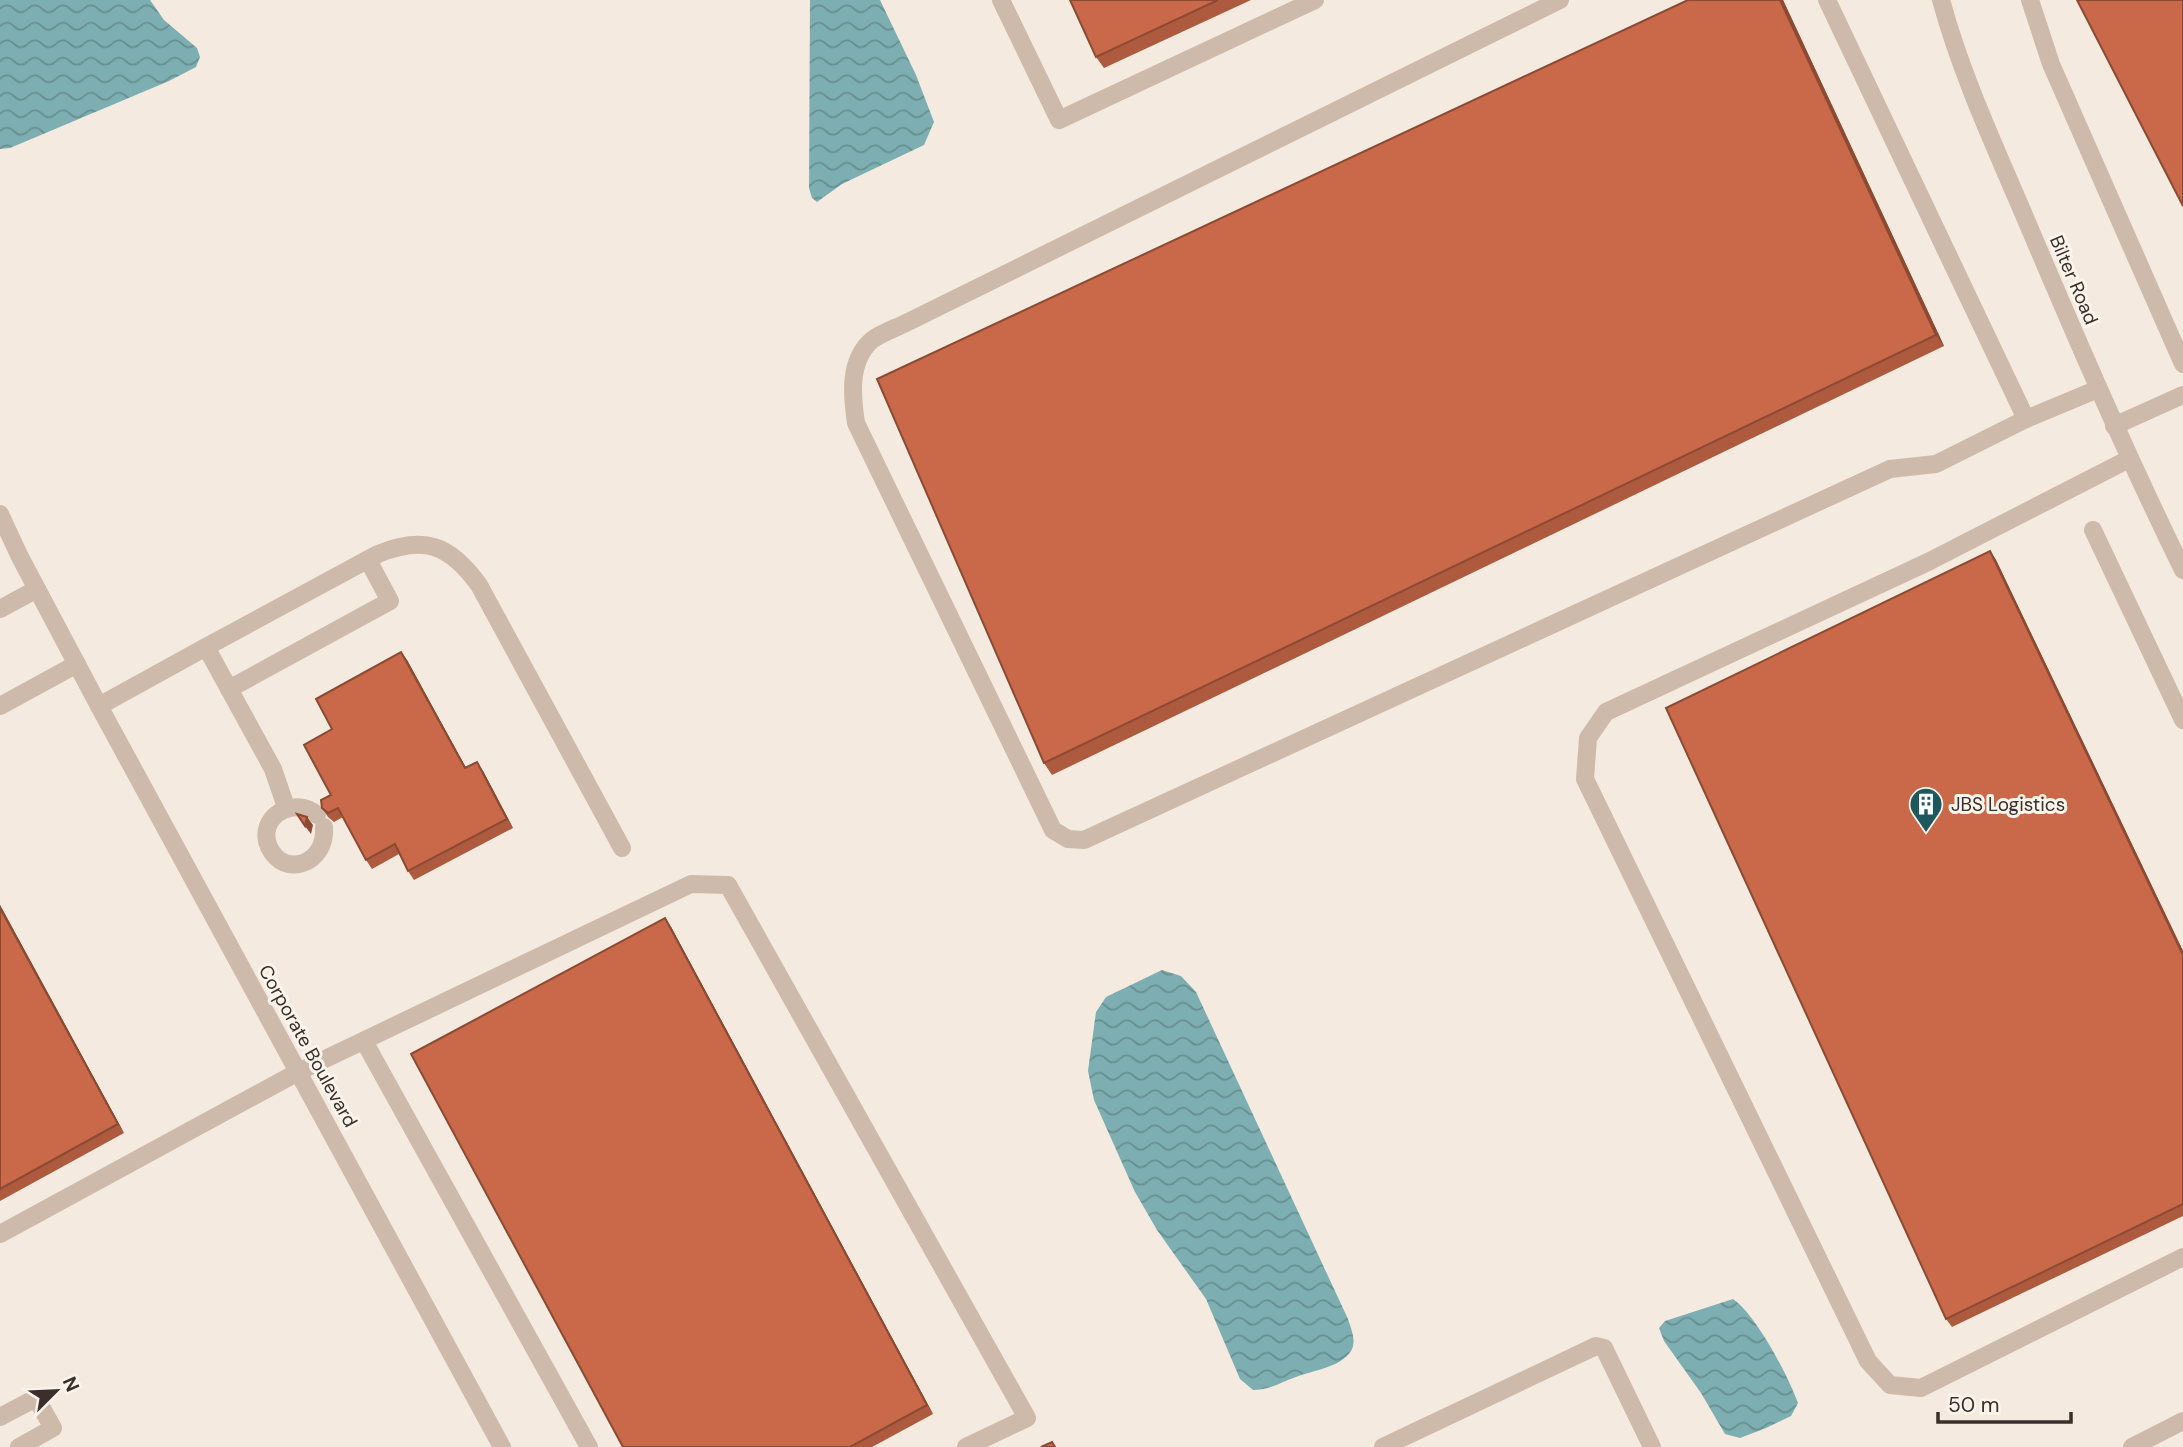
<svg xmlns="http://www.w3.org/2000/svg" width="2183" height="1447" viewBox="0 0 2183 1447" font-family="'DM Sans',sans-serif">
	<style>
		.water { fill: url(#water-waves) }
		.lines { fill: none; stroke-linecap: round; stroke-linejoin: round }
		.minor { stroke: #cdbaab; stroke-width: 18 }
		.wall { fill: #ad5a3f }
		.shaded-wall { fill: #8d4a33 }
		.building { fill: #c96949; stroke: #8d4a33; stroke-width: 2 }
		.labels { text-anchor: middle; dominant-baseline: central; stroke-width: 6; stroke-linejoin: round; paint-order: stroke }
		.street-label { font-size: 19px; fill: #3a2f2a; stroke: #fbf4ec }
		.poi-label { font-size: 19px; fill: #3a2f2a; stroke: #fbf4ec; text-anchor: start }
	</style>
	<defs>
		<pattern id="water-waves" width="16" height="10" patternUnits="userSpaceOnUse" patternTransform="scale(1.75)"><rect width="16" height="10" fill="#7dafb2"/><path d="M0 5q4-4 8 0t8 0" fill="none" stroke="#678f91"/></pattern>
	</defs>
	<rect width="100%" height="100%" fill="#f4eadf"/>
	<g class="water">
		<path d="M0,0H150L164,20L197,48L200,57L196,67L169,81L10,148L0,149Z"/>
		<path d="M810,0H880L916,75L934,122L924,145L842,184L817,202L812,198L809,188Z"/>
		<path d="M1162,970L1181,976L1196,992L1348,1319C1351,1329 1357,1341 1351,1351C1340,1368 1313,1370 1296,1377C1281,1382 1270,1390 1253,1390L1240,1379L1206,1299L1157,1230L1135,1192L1094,1100L1088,1071L1096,1012L1106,997Z"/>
		<path d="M1733,1299C1757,1316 1787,1374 1798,1403L1791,1416L1766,1428L1740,1438L1725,1434L1701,1393L1664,1341L1659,1328L1665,1321Z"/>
	</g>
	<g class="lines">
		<g class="minor">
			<path d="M1001,0L1059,120L1315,0"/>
			<path d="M1560,0L906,323C896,328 881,333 872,340C848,361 852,396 856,423L1053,830L1068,839L1084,840L1890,469L1936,464L2026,419L2098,389"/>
			<path d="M1827,0L2026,419"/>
			<path d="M1941,0C1962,77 1996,149 2027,222C2077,340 2127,456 2183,570"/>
			<path d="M2030,0L2051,64L2183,364"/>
			<path d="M2114,426L2183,395"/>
			<path d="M2129,459L1928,562L1606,712L1588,738L1585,779L1868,1361L1890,1385L1921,1388L2183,1257"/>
			<path d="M0,514L20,557L99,706L502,1447"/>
			<path d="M2093,530L2183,720"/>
			<path d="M0,609L37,589"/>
			<path d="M206,647L378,554C425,535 450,545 479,585L622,848"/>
			<path d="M229,689L390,601L368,560"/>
			<path d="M0,706L77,664"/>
			<path d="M99,706L206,647L273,769L286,807"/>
			<path d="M317,815C294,795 256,817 269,847C284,879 327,864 324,827"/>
			<path d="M364,1041L589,1447"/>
			<path d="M0,1234L298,1072L691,884L728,885L1027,1418L966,1447"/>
			<path d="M0,1417L36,1398L53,1428L19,1447"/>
			<path d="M1383,1447L1596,1346L1604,1348L1652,1447"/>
			<path d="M2132,1447L2183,1421"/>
		</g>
	</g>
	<g class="wall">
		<path d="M1070,0H1251L1104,68L1096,57Z"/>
		<path d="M1688,0H1783L1944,346L1052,775L1044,763Z"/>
		<path d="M1990,551L1996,560L2183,951V1216L1952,1327L1946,1319Z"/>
		<path d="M401,652L407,660L466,768L483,771L513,828L414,880L408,871L399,854L372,869L366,860L343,817L334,822L328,817L322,808L331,795L332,729Z"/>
		<path d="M0,905L124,1133L0,1201Z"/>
		<path d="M671,927L933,1414L872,1447H623Z"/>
	</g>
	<g class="shaded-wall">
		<path d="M1780,0H1783L1944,346L1936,335Z"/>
		<path d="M1990,551L1996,560L2183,951V955Z"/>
		<path d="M401,652L407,660L471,777L465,768Z"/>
		<path d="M477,762L483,771L513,828L507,819Z"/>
		<path d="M307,817L313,825L311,834L305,826Z"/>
		<path d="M0,905L124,1133L118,1124L0,908Z"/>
		<path d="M665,918L671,927L933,1414L927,1405Z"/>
	</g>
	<g class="building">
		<path d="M1070,0H1218L1096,57Z"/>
		<path d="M1688,0H1780L1936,335L1044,763L877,379Z"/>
		<path d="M2077,0H2183V206Z"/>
		<path d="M1990,551L2183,955V1204L1946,1319L1666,708Z"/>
		<path d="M401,652L465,768L477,762L507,819L408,871L395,844L366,860L338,808L328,813L322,808L321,800L331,795L304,745L332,729L316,699Z"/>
		<path d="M297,814L307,817L305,826Z"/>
		<path d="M0,908L118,1124L0,1189Z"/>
		<path d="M665,918L927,1405L850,1447H623L411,1054Z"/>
		<path d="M1052,1442L1055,1447H1041Z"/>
	</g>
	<defs>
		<symbol id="building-pin" viewBox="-11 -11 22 30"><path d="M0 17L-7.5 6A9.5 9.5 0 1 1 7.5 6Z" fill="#1e585d" stroke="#fbf4ec"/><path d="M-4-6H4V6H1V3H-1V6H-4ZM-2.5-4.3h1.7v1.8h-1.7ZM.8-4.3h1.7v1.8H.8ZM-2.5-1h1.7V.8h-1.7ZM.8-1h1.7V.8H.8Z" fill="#fff"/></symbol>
	</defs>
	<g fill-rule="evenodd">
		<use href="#building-pin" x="1907" y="785" width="38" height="52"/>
	</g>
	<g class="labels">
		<g class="street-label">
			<text transform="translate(2074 280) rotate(67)">Bilter Road</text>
			<text transform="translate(308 1046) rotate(61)">Corporate Boulevard</text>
		</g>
		<g class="poi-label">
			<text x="1951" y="804">JBS Logistics</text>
		</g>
	</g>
	<g transform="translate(56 1391) rotate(66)" stroke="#fbf4ec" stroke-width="5" paint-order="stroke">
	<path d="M0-5L12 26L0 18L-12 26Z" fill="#3a2f2a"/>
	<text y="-10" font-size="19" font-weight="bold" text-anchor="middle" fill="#3a2f2a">N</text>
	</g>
	<path d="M1938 1412v10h133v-10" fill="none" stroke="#3a2f2a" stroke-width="3.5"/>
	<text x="1948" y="1412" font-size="21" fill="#3a2f2a" stroke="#fbf4ec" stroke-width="5" paint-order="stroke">50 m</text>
</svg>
